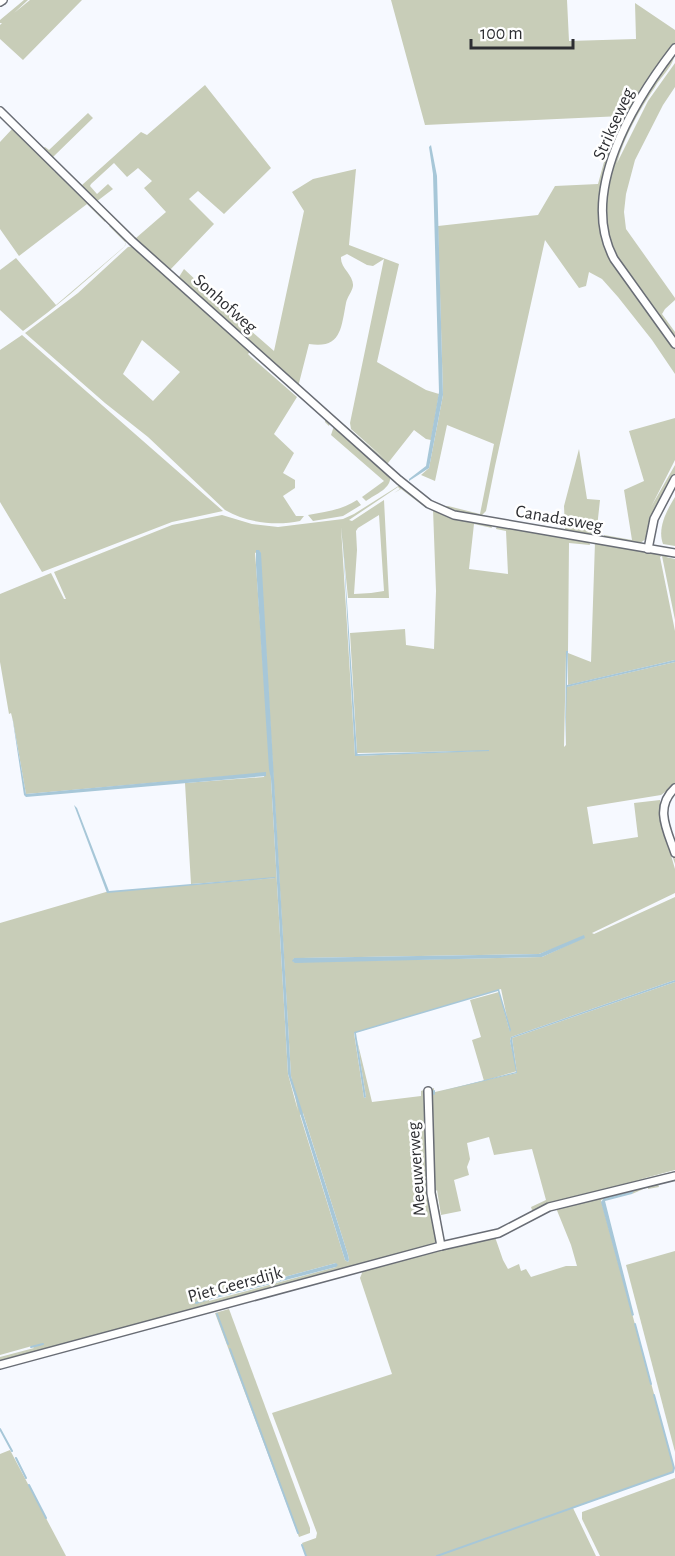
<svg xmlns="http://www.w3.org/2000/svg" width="675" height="1556" viewBox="0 0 675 1556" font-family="'Alegreya Sans',sans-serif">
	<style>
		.green { fill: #c8cdb8; fill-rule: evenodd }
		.water { fill: #a7c7d8 }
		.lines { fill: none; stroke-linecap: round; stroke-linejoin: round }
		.stream { stroke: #a7c7d8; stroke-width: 2 }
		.minor-casing { stroke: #696d75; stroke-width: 10 }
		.minor { stroke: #fff; stroke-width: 7 }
		.labels { text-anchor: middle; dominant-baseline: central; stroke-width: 5; stroke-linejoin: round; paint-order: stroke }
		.street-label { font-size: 18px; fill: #2d2e32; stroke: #fff }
	</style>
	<rect width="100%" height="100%" fill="#f6f9ff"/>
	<g class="green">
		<path d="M24,0H28L14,13L30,0H82L23,60L0,39V25L2,23H0V20Z"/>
		<path d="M391,0H567L569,41L636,39L635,3L675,30V45L618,138L600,213L602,238L610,257L675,347V374L652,340L618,297L602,279L589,272L586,286L579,288L545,240L495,466L486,511L480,517L458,513L444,507L448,506L480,514L494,444L447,425L435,481L421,475L429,468L443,395L438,226L538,215L555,186L598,184L607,151L622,116L425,125Z"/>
		<path d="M675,51C675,65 662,75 655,87C640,109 624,137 617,163L648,101L675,63V87L663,105L635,160L626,194L624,212L626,229L675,298V300L665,309L662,314L675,332V340L616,258C581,191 636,105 675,51Z"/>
		<path d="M205,85L271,168L224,214L198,191L189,199L214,224L169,271L101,207L102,205L136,238L166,212L144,188L152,181L138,168L127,177L114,163L91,184L90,186L97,194L108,184L113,189L96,202L42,149L45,147L49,150L88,113L93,118L53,157L82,185L141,132L147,135Z"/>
		<path d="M13,128L53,167V170L55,172L58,171L105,219V222L87,204L19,256L0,229V142Z"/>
		<path d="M356,169L349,245L399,264L377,362L426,390L439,394L431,440L426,439L414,430L388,463L384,464L334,419L335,417L386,460L351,429L350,423L384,259L373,266L367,265L347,254L341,257C340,268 354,275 353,286C352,292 347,297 346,303C341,329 341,349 309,344L298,387L246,340V338H248L251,331L274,351L304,211L292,192L313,179Z"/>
		<path d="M112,225L125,239C126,243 126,245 123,248C90,277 58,306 23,331L0,310V270L16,258L56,305L125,246L126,243L109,226Z"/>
		<path d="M134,246L208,314L211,319H215L330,422L329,426L325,422V419L250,352L248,354L251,357L297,397L274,434L294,453L283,473L295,480V488L283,496L296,516H304L300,521C276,526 247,523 225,510L148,437L105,403L25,333L78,293L128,247ZM142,340L180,372L153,401L123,374Z"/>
		<path d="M184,269L243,324L241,332L238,333L175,276L176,275L179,277Z"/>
		<path d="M22,335L223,511L172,522L42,572L0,502V350Z"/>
		<path d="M675,418V460L651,507L675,465V475L660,502L647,538L639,544L604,539V535L632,540L624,490L644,481L629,431Z"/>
		<path d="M334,426L390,476C392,488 376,494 366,501L362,497L384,481L331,435Z"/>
		<path d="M579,449L587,499L600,500L596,537L540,529L539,525L565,529L564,506Z"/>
		<path d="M400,485L426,505V508L401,489L394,493L400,489L398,487L349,520L352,521L384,500L389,598H348L341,527L355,756L476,751L357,753L350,633L405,629L406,645L434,649L436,591L433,509L491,525L492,528L474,524L469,569L508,574L506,531L496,529L497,526L589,541L590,545L569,543L568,651L566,654L564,747L566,745V687L675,662V785L661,795L587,807L593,844L638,837L634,803L660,800L662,822L675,859V864L664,831L675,869V893L592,933L594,934L675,897V980L511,1037L510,1041L517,1071L484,1081L472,1040L481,1037L470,1000L499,992L510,1032L501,989L354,1033L364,1098L366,1097L357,1040L372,1102L421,1096V1091L426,1089L437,1239L434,1244L0,1363V1357L34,1348L32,1346L0,1355V923L106,892L275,878L191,884L185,783L264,777L265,773L26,794L13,721L11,713L9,714L0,662V594L51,573L64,599H66L54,572L172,525L222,515L252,524L278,527L343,519L354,514ZM379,515L384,591L371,593L354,594L357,550L356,531L358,528ZM260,551L291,1076L298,1111L288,1074L271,779L256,565L255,553ZM585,937L542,957L293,962L294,958H301L539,954ZM303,1113L348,1255L349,1260L348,1262L345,1260L300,1115ZM336,1263V1267L209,1301L210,1297Z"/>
		<path d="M675,497V546L663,544C657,528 667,510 675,497Z"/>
		<path d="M357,500L361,505L343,516L313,521L308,515C325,512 342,510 357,500Z"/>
		<path d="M595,542L675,555V557H666L675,559V620L662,556L660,557L675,631V660L568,685V653L591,662Z"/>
		<path d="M675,982V1170L634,1181L675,1171V1173L533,1213L531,1207L546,1200L532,1149L494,1155L489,1137L467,1143L470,1159L467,1167L469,1175L454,1180L461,1211L441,1215L437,1190L436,1191L441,1219L438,1222L435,1212L430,1093L432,1089L434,1088V1095L435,1092L517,1073L512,1038Z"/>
		<path d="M675,1178V1180L658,1184L659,1187L648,1189V1187L632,1194L633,1191L601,1200L674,1467L673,1472L573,1508L596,1556H306L302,1543L316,1538L317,1533L272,1413L392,1374L360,1278L364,1268L429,1251L495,1237L503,1260L508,1269L519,1264L521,1271L526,1269L531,1277L566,1266H577L571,1245L556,1208Z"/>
		<path d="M675,1251V1452L626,1265Z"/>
		<path d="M229,1309L310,1528V1533L299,1537L215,1313Z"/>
		<path d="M10,1450L66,1556H0V1454Z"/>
		<path d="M675,1478V1556H600L582,1519V1512Z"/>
	</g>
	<g class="water">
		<path d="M431,145L437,176L443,395L429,468L409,481V479L426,466L439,392L433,174L429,147Z"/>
		<path d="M342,526L357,753L358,754L489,750V751L355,756Z"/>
		<path d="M256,550H259L261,553L291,1076L348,1255L349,1260L348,1262L345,1260L288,1074L271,779L269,769L256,565Z"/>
		<path d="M566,651H568L567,685L675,660V662L567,687L565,747Z"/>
		<path d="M12,715L26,794L266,772V776L26,797L24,795Z"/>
		<path d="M74,805L77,808L109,891L275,877V878L107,893Z"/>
		<path d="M584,935L585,938L542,957L295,963L292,961L294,958L539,954Z"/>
		<path d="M675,980V982L512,1038L517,1073L438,1092L516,1072L510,1041L511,1037Z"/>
		<path d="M499,989L511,1030L510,1032L498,991L356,1033L366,1097L364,1098L354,1032Z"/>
		<path d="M634,1191L632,1194L605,1201L634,1315L632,1316L601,1202L604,1198Z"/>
		<path d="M336,1263L338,1265L336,1267L208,1300L210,1297Z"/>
	</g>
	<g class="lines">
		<g class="stream">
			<path d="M434,1094V1091"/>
			<path d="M196,1303L208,1299"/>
			<path d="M217,1314L228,1344"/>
			<path d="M635,1324L651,1384"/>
			<path d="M31,1347L43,1344"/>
			<path d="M230,1349L298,1533"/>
			<path d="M0,1429L12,1451"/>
			<path d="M16,1458L26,1478"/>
			<path d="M29,1485L46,1518"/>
			<path d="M302,1545L306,1556"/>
			<path d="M437,1556L673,1472L674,1468L654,1395"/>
		</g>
		<defs>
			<g id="minor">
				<path d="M0,2L3,0"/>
				<path d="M675,48C634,101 578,192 614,259L675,344"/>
				<path d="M0,111L132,241L399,480L429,504L454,515L675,553"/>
				<path d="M648,549L654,519L675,479"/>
				<path d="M675,788C654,807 667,830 675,853"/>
				<path d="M428,1091L431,1193L441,1246"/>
				<path d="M0,1365L441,1246L499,1233L549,1207L675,1176"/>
			</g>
		</defs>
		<use href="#minor" class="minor-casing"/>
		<use href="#minor" class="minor"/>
	</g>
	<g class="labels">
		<g class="street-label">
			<text transform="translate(614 124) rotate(-66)">Strikseweg</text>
			<text transform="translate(225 304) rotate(42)">Sonhofweg</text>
			<text transform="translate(559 519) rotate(10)">Canadasweg</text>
			<text transform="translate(417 1169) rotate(-94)">Meeuwerweg</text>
			<text transform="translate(235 1285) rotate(-15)">Piet Geersdijk</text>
		</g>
	</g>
	<path d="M471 39v9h102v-9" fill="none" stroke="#2d2e32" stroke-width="3"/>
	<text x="480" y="39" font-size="18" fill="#2d2e32" stroke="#ffffff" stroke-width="4.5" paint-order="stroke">100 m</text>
</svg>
